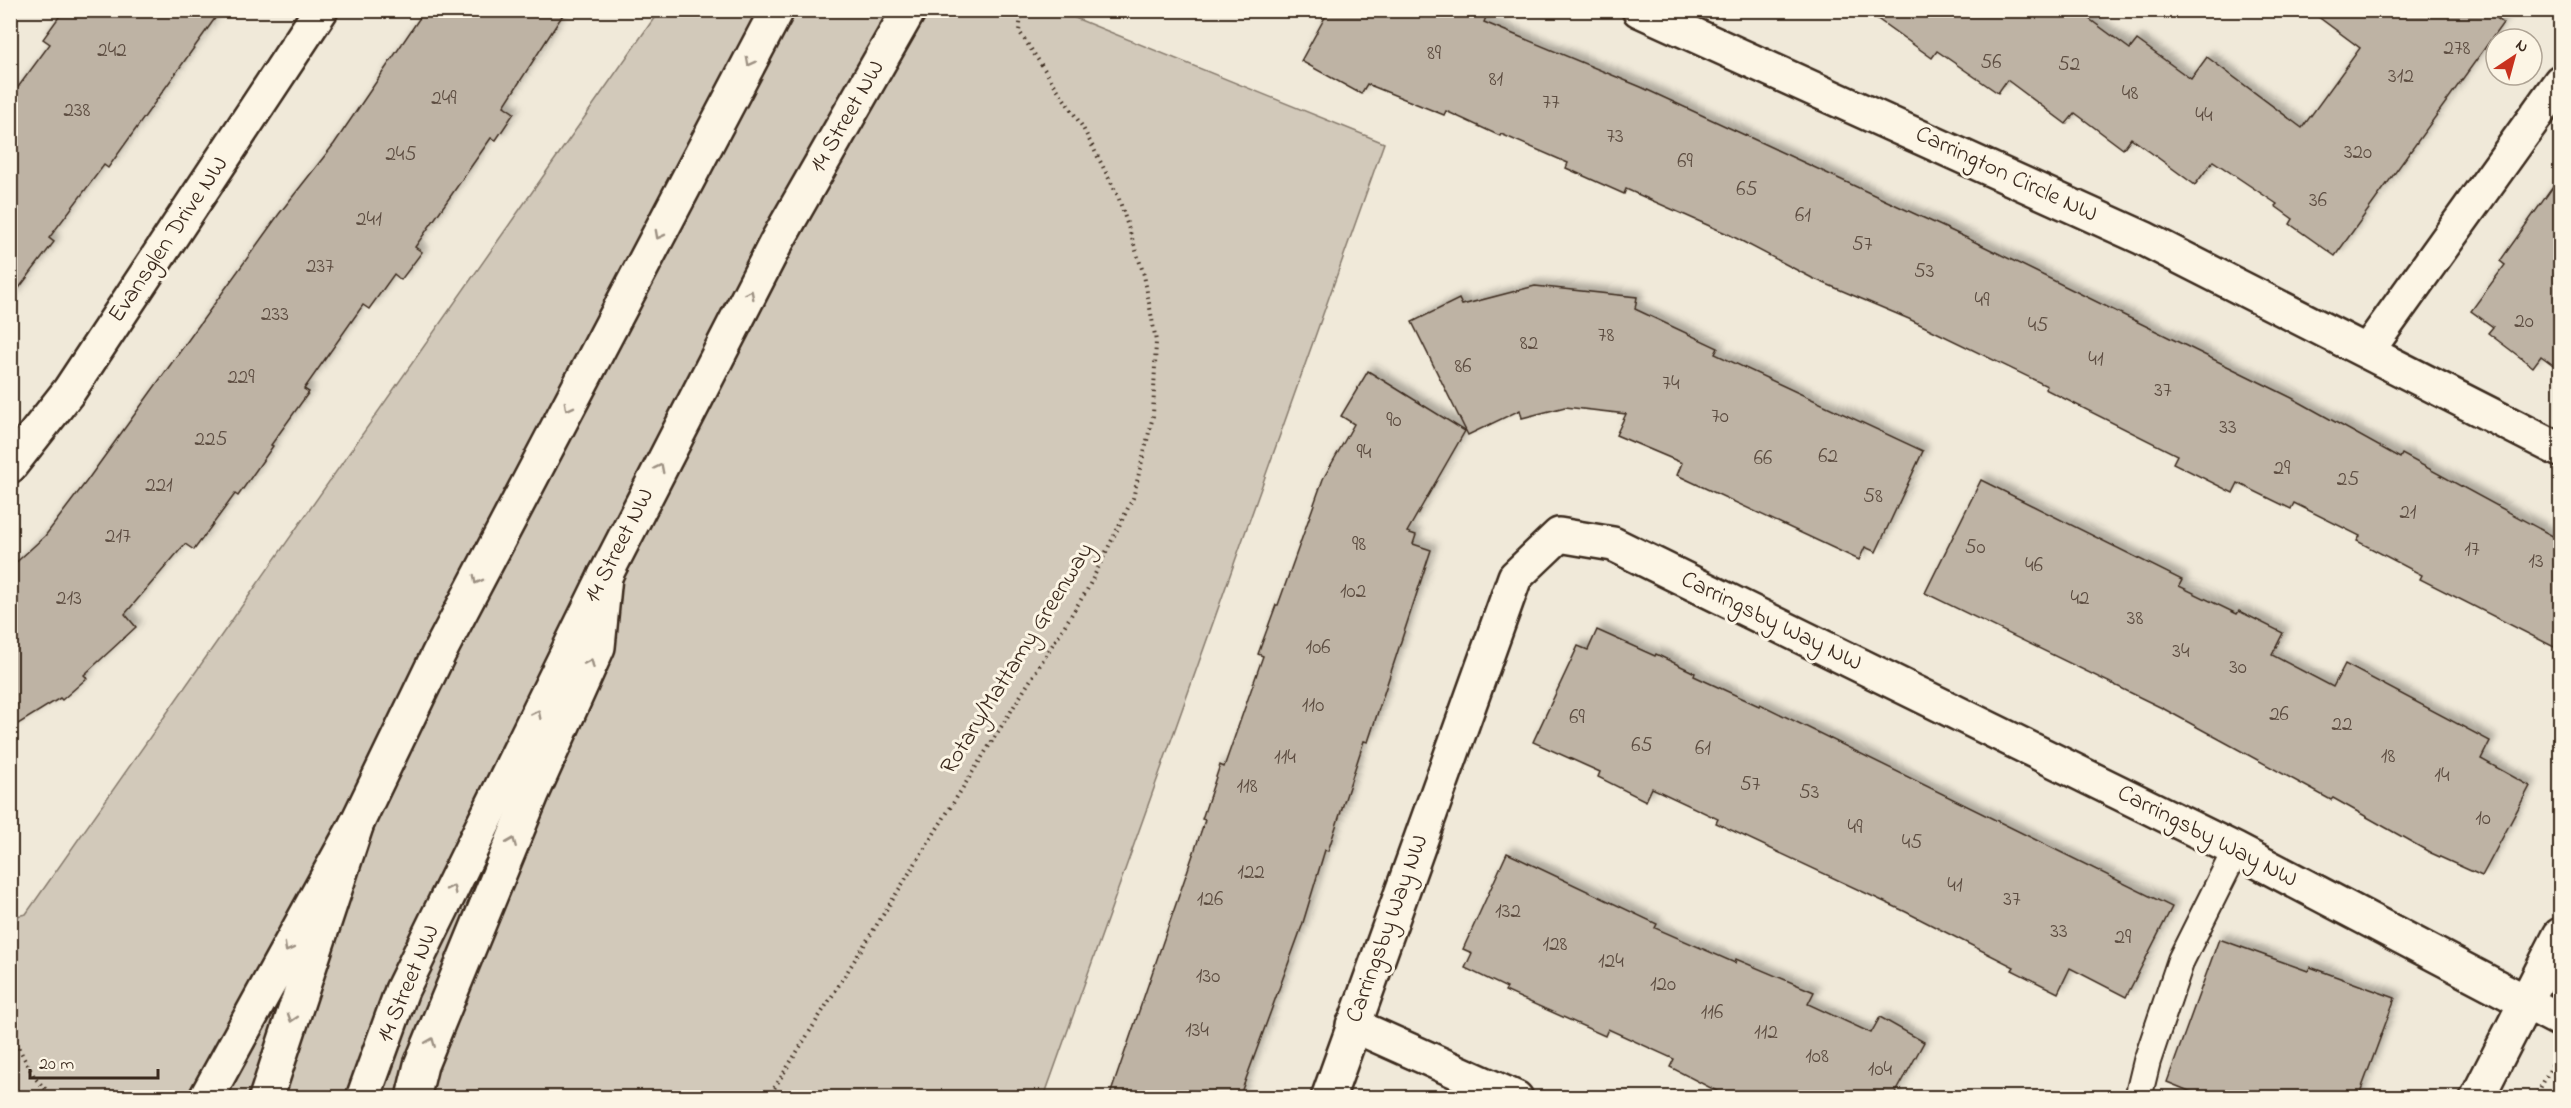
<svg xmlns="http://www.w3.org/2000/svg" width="2571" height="1108" viewBox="0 0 2571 1108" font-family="'Indie Flower',sans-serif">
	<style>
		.green { fill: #d2c9ba; stroke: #867a6c; stroke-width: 1.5 }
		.building { fill: #beb3a4; stroke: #3b2a1e; stroke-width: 1.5; filter: url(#shadow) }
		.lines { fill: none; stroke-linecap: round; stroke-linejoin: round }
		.service-casing { stroke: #3b2a1e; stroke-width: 30 }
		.minor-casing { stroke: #3b2a1e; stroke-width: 38 }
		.tertiary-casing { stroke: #3b2a1e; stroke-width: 38 }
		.secondary-casing { stroke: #3b2a1e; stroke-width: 38 }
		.motorway-casing { stroke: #3b2a1e; stroke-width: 38 }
		.path { stroke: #3b2a1e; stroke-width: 4; stroke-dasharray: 1.5 4.5; stroke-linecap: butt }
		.service { stroke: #fcf5e5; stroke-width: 26 }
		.minor { stroke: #fcf5e5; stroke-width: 33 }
		.tertiary { stroke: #fcf5e5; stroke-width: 33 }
		.secondary { stroke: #fcf5e5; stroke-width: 33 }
		.motorway { stroke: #fcf5e5; stroke-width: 33 }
		.oneway { stroke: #9c9082 }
		.labels { text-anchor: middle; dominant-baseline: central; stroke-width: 6; stroke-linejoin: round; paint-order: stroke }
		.number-label { font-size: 21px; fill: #5c4c40 }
		.street-label { font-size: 24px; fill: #3b2a1e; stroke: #fcf5e5 }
	</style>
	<defs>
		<filter id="shadow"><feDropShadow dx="5.5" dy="-5.5" stdDeviation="3" flood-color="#0004"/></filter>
	</defs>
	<rect width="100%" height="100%" fill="#f0e9d9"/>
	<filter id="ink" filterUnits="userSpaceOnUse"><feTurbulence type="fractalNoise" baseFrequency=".0167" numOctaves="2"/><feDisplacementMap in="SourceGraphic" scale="12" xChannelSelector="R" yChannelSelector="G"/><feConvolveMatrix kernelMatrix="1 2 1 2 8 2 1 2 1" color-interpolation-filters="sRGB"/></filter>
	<g filter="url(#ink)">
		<path class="green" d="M659,11H1058L1384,143L1044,1097L11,1098V917L26,914Z"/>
		<g class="building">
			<path d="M64,10H221L108,168L104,165L49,238L54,242L10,300V98L50,44L43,39Z"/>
			<path d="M425,10H566L504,106L514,113L496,140L491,138L415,247L422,252L401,280L394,274L369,309L363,305L304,389L309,392L271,445L273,446L238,496L235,494L194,550L185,544L125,614L136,627L84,675L87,678L62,700L60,698L10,729V568L45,536L86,482L279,214L334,144Z"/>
			<path d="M1329,10H1489L1484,22L1641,87L1967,238L2292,398L2400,458L2402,454L2560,540V650L2420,579L2422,575L2357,541L2360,536L2294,503L2291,509L2238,483L2233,493L2173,463L2177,455L2045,389L2047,386L1909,319L1812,278L1730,235L1626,189L1624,194L1566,168L1568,163L1501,134L1500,136L1446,111L1444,115L1367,84L1361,94L1301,61Z"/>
			<path d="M1865,10H2077L2130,49L2137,40L2191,79L2207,57L2302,128L2360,48L2309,10H2486L2503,23L2335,256L2290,224L2293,219L2275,206L2277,204L2213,161L2195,185L2131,138L2123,149L2075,113L2066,124L2007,80L1998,93L1937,51L1932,58Z"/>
			<path d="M2560,177V370L2541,356L2533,367L2488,333L2493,327L2471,311L2505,265L2500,261Z"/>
			<path d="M1535,286L1637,297L1635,309L1718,348L1715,354L1923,451L1876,552L1865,547L1859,560L1677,475L1682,463L1616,435L1626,414L1565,407L1522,418L1520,410L1468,435L1412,322L1459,299L1462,305Z"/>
			<path d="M1368,371L1465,431L1407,532L1416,535L1413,544L1431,550L1368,742L1364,741L1328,851L1325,850L1302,926L1239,1098H1109L1205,820L1202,819L1220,765L1224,767L1263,656L1258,654L1276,605H1278L1323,479L1354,424L1341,416Z"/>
			<path d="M1981,480L2182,580L2179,586L2237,614L2239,611L2283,633L2272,655L2333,687L2345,664L2490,741L2481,759L2530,786L2482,876L2431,853L2333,798L2331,800L2164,709L1925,593Z"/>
			<path d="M1597,630L1655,656L1656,654L1695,673L1694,676L1759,706L1760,704L2172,907L2126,997L2070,968L2058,993L2012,970L2014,967L1906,912L1716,823L1718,819L1652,788L1646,801L1598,777L1600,772L1533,742L1578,646L1588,650Z"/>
			<path d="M1507,853L1657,924L1655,928L1735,963L1736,959L1814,992L1808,1004L1871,1033L1880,1017L1924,1042L1893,1098H1730L1670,1067L1674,1059L1608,1029L1605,1036L1505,991L1507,988L1465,968L1472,953L1463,949Z"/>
			<path d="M2219,939L2308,971L2310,967L2395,998L2358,1098H2206L2167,1082Z"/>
		</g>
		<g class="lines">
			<defs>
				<path id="service" d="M2138,1098L2147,1061L2181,960L2236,850"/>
				<g id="minor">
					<path d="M1639,10L2143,238L2560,450"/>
					<path d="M2368,350L2560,82"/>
					<path d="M10,466L69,391L321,10"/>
					<path d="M1353,1025L1516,1098"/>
					<path d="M1328,1098L1515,577L1559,535L1613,544L2236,850L2560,1020"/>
				</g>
				<path id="tertiary" d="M2477,1098L2560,935"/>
				<g id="secondary">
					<path d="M266,1098L357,823L439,653L777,10"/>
					<path d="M363,1098L402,990L605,576L776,243L909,10"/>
				</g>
				<g id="motorway">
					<path d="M206,1098L357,823"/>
					<path d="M413,1098L421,1065L532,794L598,647L605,576"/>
				</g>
			</defs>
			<use href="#service" class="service-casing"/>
			<use href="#minor" class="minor-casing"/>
			<use href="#tertiary" class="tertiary-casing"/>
			<use href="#secondary" class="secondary-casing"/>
			<use href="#motorway" class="motorway-casing"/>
			<g class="path">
				<path d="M10,1032L35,1078L54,1098"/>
				<path d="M768,1098L1087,590L1133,498L1153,416L1156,341L1144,275L1118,196L1082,126L1019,31L1022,10"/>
				<path d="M2535,1098L2556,1058"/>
			</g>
			<use href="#service" class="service"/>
			<use href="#minor" class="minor"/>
			<use href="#tertiary" class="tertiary"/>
			<use href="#secondary" class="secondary"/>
			<use href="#motorway" class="motorway"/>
		</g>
		<defs><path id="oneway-chevron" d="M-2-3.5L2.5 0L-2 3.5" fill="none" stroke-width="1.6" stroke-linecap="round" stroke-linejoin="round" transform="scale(1.5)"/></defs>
		<g class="oneway">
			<use href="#oneway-chevron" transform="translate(750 62) rotate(118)"/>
			<use href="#oneway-chevron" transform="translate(659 235) rotate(118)"/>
			<use href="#oneway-chevron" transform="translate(750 294) rotate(-63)"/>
			<use href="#oneway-chevron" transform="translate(568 407) rotate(118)"/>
			<use href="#oneway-chevron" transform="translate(660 468) rotate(-63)"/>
			<use href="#oneway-chevron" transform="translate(477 580) rotate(118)"/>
			<use href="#oneway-chevron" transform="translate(590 663) rotate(-66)"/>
			<use href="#oneway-chevron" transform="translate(537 714) rotate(-64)"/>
			<use href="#oneway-chevron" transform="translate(512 842) rotate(-68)"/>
			<use href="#oneway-chevron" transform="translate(452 889) rotate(-64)"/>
			<use href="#oneway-chevron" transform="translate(288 948) rotate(119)"/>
			<use href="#oneway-chevron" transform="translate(292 1018) rotate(108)"/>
			<use href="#oneway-chevron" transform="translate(431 1042) rotate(-68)"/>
		</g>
	</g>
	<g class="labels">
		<g class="number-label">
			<text x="2457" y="49">278</text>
			<text x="112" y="51">242</text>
			<text x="1434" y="54">89</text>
			<text x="1991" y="63">56</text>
			<text x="2069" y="65">52</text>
			<text x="2401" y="77">312</text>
			<text x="1496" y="80">81</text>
			<text x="2130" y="94">48</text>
			<text x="444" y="99">249</text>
			<text x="1551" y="103">77</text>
			<text x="77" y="111">238</text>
			<text x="2204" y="116">44</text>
			<text x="1615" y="137">73</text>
			<text x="2358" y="153">320</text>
			<text x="401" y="155">245</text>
			<text x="1685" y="162">69</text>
			<text x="1747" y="190">65</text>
			<text x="2318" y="201">36</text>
			<text x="1803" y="216">61</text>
			<text x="369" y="220">241</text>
			<text x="1862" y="245">57</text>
			<text x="320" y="267">237</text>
			<text x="1924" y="272">53</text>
			<text x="1982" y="301">49</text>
			<text x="275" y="315">233</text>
			<text x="2524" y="322">20</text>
			<text x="2038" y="326">45</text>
			<text x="1606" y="336">78</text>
			<text x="1529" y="344">82</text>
			<text x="2096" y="360">41</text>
			<text x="1463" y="367">86</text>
			<text x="241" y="378">229</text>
			<text x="1671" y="384">74</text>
			<text x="2163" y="391">37</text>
			<text x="1720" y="417">70</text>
			<text x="1394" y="421">90</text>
			<text x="2228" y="428">33</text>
			<text x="211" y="440">225</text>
			<text x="1364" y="453">94</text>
			<text x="1828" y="457">62</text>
			<text x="1763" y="459">66</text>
			<text x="2282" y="469">29</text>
			<text x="2348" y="480">25</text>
			<text x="159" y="486">221</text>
			<text x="1873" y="497">58</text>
			<text x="2408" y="513">21</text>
			<text x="118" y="537">217</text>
			<text x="1359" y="545">98</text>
			<text x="1975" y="548">50</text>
			<text x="2472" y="550">17</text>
			<text x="2536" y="562">13</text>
			<text x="2034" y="566">46</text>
			<text x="1353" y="592">102</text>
			<text x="69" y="599">213</text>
			<text x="2080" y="599">42</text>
			<text x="2135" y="619">38</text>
			<text x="1318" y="648">106</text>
			<text x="2181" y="652">34</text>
			<text x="2238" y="668">30</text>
			<text x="1313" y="706">110</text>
			<text x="2279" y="715">26</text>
			<text x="1577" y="718">69</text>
			<text x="2342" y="725">22</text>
			<text x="1642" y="746">65</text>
			<text x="1703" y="749">61</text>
			<text x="2388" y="757">18</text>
			<text x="1285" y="758">114</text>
			<text x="2442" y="776">14</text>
			<text x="1750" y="785">57</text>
			<text x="1247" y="787">118</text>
			<text x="1809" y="793">53</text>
			<text x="2483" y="819">10</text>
			<text x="1855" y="828">49</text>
			<text x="1912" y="843">45</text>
			<text x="1251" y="873">122</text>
			<text x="1955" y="886">41</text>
			<text x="1210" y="900">126</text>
			<text x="2012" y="900">37</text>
			<text x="1508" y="912">132</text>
			<text x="2059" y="932">33</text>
			<text x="2123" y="938">29</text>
			<text x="1555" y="945">128</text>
			<text x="1611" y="962">124</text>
			<text x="1208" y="977">130</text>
			<text x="1663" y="985">120</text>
			<text x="1712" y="1013">116</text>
			<text x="1197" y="1031">134</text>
			<text x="1766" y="1033">112</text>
			<text x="1817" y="1057">108</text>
			<text x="1880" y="1070">104</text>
		</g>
		<g class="street-label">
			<text transform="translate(848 117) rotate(-60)">14 Street NW</text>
			<text transform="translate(2006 175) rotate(25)">Carrington Circle NW</text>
			<text transform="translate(169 240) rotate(-56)">Evansglen Drive NW</text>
			<text transform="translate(620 546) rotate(-63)">14 Street NW</text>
			<text transform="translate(1771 622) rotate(26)">Carringsby Way NW</text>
			<text transform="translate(1018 659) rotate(-58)">Rotary/Mattamy Greenway</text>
			<text transform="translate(2207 837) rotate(27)">Carringsby Way NW</text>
			<text transform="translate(1388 929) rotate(-70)">Carringsby Way NW</text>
			<text transform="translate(409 984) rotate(-67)">14 Street NW</text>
		</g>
	</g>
	<rect width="2571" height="1108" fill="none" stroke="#fcf5e5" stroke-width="36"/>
	<rect x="18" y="18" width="2535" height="1072" fill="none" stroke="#3b2a1e" stroke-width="2" filter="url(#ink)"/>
	<g transform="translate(2514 57) rotate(36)"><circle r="28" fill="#fcf5e5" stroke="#afa495" stroke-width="1.5"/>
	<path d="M0-4.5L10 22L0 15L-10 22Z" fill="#c8321e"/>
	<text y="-9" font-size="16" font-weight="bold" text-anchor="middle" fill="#3b2a1e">N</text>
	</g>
	<path d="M30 1069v9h128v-9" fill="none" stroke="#3b2a1e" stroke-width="3"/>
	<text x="39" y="1069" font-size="18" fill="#3b2a1e" stroke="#fcf5e5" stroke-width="4.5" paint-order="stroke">20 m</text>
</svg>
